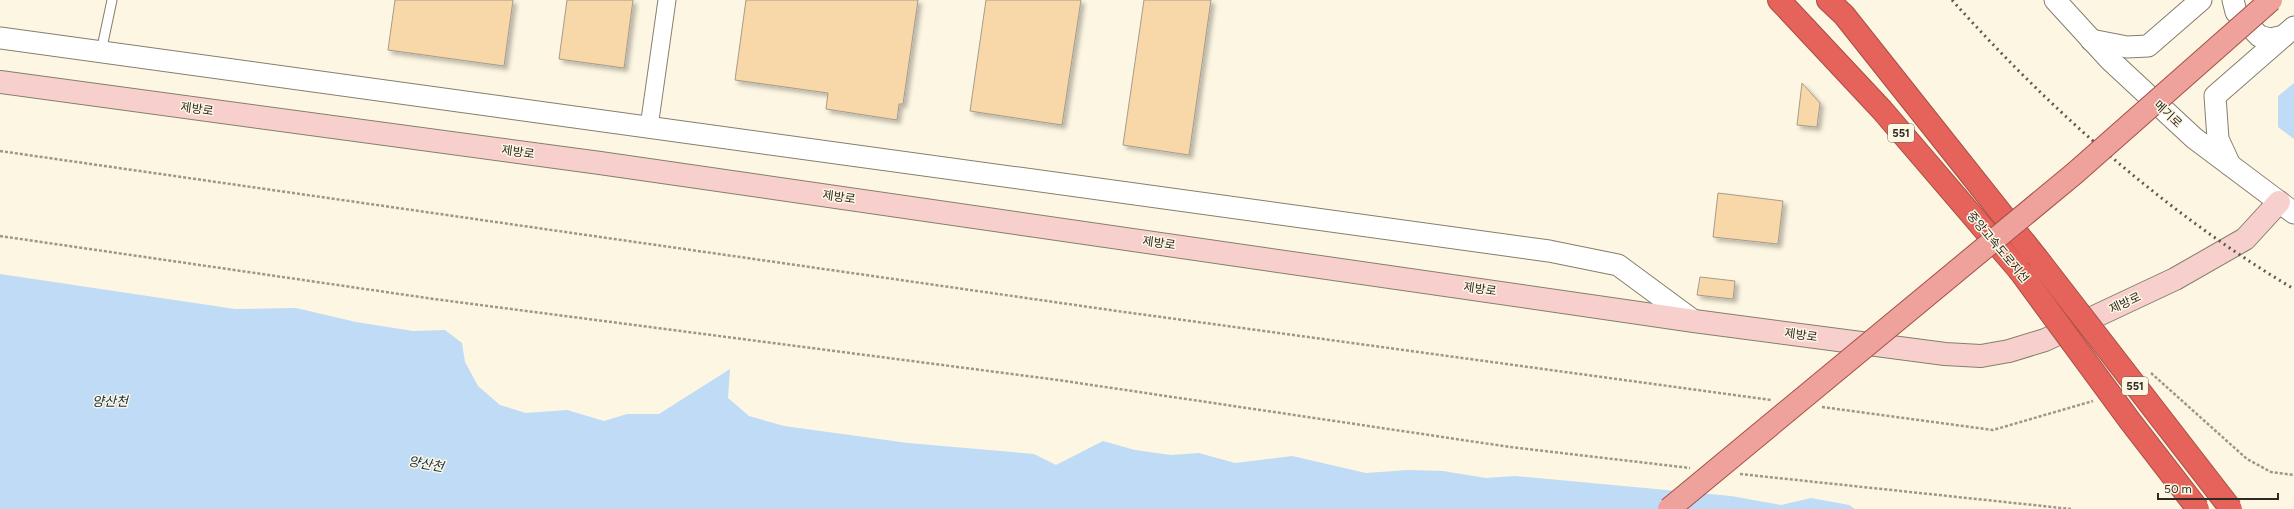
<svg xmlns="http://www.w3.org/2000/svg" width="2294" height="509" viewBox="0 0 2294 509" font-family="Figtree,'Noto Sans KR',sans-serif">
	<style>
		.water { fill: #c0dbf6 }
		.building { fill: #f8d7a9; stroke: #a79b8b; filter: url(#shadow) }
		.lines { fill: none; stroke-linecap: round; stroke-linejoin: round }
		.service-casing { stroke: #847e6c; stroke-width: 11 }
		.minor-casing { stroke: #847e6c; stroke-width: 19 }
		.tertiary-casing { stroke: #847e6c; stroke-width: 23 }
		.secondary-casing { stroke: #847e6c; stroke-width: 24 }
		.motorway-casing { stroke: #a54f47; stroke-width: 24 }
		.path { stroke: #9c9789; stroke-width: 2.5; stroke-dasharray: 3 2; stroke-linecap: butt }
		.service { stroke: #fff; stroke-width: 9 }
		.minor { stroke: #fff; stroke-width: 17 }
		.tertiary { stroke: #fff; stroke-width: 21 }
		.secondary { stroke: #f7d0ce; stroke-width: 22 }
		.motorway { stroke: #e5635a; stroke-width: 22 }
		.rail { stroke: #5e5a50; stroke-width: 3; stroke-dasharray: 2 4; stroke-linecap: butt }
		.primary-bridge-casing { stroke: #a54f47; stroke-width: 24; stroke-linecap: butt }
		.motorway-bridge-casing { stroke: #a54f47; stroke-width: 24; stroke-linecap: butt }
		.primary-bridge { stroke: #efa19c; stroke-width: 22 }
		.motorway-bridge { stroke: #e5635a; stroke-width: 22 }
		.labels { text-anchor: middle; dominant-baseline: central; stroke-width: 3; stroke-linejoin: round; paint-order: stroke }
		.shield { fill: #fdf6e2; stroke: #6c685d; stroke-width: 1 }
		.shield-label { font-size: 11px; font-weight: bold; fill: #2e2b24 }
		.street-label { font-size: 12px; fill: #2e2b24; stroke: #fdf6e2 }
		.water-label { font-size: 13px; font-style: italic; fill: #0f2d47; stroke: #fdf6e2 }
	</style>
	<defs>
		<filter id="shadow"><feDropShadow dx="3.5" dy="3.5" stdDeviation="2" flood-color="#0004"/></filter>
	</defs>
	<rect width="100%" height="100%" fill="#fdf6e2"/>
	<g class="water">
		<path d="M2294,83V139L2278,127V96Z"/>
		<path d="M0,274L235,309L296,308L356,322L413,331L445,330L462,343L465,362L478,386L500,405L526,413L567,410L604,421L627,414H659L730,369L728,398L749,416L784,426L908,443L1034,454L1056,465L1103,441L1135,450L1171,455L1199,453L1235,463L1292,456L1366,473L1408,470L1443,471L1486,478L1515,476L1731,496L1781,505L1811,498L1849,505L1855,509H0Z"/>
	</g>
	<g class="building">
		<path d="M395,0H513L504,66L388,50Z"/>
		<path d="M567,0H633L624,68L559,59Z"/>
		<path d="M746,0H918L903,104H899L897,120L826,109L828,93L735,80Z"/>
		<path d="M986,0H1081L1062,125L970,111Z"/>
		<path d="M1144,0H1211L1189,155L1123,145Z"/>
		<path d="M1802,83L1820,103L1817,127L1797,125Z"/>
		<path d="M1718,193L1783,201L1778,244L1713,237Z"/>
		<path d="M1700,277L1735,281L1733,299L1697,295Z"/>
	</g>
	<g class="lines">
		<defs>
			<path id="service" d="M101,52L112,0"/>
			<path id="minor" d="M649,127L667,0"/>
			<g id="tertiary">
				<path d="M2055,0L2109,59L2194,138L2294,213"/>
				<path d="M2233,0L2236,12L2259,36L2270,39L2284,36"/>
				<path d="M0,38L1549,251L1618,265L1694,321"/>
				<path d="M2091,40L2127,47L2148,46L2201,0"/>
				<path d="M2230,165L2218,139L2215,96L2294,27"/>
			</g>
			<path id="secondary" d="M0,82L600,163L1694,321L1945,354L1981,356L2009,351L2045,340L2175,279L2245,239L2279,202"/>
			<g id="motorway">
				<path d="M1779,0L1882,110L2019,270"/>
				<path d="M1828,0L1844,15L2040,262"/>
			</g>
		</defs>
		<use href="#service" class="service-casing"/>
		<use href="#minor" class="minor-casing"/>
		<use href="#tertiary" class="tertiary-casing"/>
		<use href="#secondary" class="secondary-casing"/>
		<use href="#motorway" class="motorway-casing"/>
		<g class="path">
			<path d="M0,151L1117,311L1771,400"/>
			<path d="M0,236L434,299L1058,380L1510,447L1690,468"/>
			<path d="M2151,373L2247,459L2271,472L2294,475"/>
			<path d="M1822,407L1993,430L2093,401"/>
			<path d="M1740,474L2071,509"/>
		</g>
		<use href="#service" class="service"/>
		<use href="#minor" class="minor"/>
		<use href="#tertiary" class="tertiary"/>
		<use href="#secondary" class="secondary"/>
		<use href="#motorway" class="motorway"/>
		<path class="rail" d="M1952,0C2051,111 2166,213 2294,289"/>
		<defs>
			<path id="primary-bridge" d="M1669,509L2075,173L2271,0"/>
			<g id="motorway-bridge">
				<path d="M2040,262L2231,509"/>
				<path d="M2019,270L2130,421L2198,509"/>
			</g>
		</defs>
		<use href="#primary-bridge" class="primary-bridge-casing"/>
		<use href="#motorway-bridge" class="motorway-bridge-casing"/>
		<use href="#primary-bridge" class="primary-bridge"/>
		<use href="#motorway-bridge" class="motorway-bridge"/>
	</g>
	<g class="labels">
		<g class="shield">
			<rect x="1888" y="124" width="26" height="18" rx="3"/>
			<rect x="2122" y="377" width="26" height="18" rx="3"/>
		</g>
		<g class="shield-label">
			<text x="1901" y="133">551</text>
			<text x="2135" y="386">551</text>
		</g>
		<g class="street-label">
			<text transform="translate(197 109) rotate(8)">제방로</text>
			<text transform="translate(2168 114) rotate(43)">메기로</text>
			<text transform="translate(518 152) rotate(8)">제방로</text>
			<text transform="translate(839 197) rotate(8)">제방로</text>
			<text transform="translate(1159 243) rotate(8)">제방로</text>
			<text transform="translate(1998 247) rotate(50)">중앙고속도로지선</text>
			<text transform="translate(1480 289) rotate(8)">제방로</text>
			<text transform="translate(2125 303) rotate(-25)">제방로</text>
			<text transform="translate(1801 335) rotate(8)">제방로</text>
		</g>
		<g class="water-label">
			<text x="110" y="401">양산천</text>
			<text transform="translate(426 464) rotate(10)">양산천</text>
		</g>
	</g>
	<path d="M2158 493v6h120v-6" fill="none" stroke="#2e2b24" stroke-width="2"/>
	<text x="2164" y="493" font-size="12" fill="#2e2b24" stroke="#fdf6e2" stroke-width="3" paint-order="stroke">50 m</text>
</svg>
